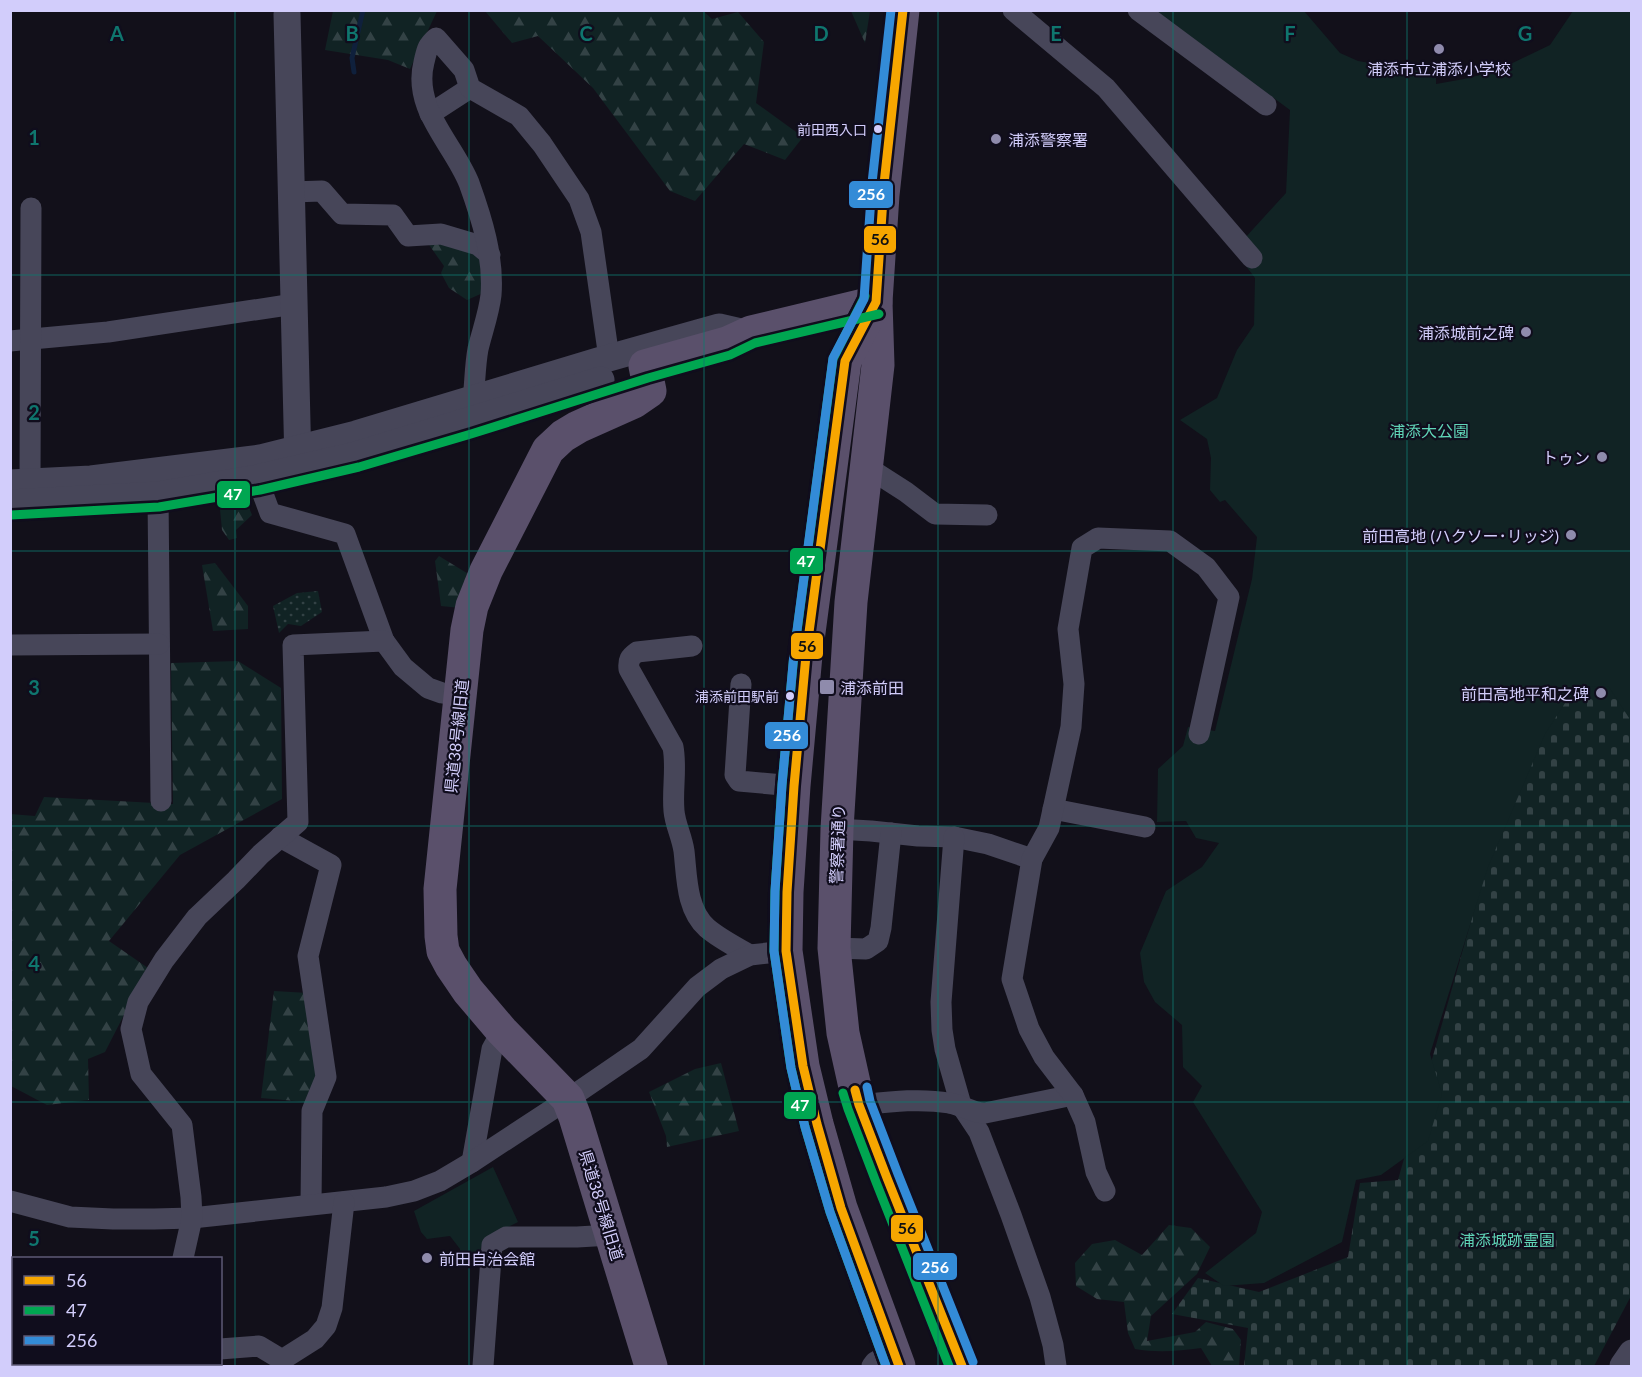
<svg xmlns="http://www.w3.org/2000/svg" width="1642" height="1377" viewBox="0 0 1642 1377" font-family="Lato,'Noto Sans JP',sans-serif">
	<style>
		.grass { fill: url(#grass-dots) }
		.forest { fill: url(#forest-firs) }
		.cemetery { fill: url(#cemetery-stones) }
		.park { fill: #112324 }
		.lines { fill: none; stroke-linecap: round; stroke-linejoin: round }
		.stream { stroke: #0f203c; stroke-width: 5 }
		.minor { stroke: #474659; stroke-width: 21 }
		.tertiary { stroke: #474659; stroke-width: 27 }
		.primary { stroke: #5a506b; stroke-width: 33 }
		.bus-1-casing { stroke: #100d1d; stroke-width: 14 }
		.bus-2-casing { stroke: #100d1d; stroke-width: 14 }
		.bus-3-casing { stroke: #100d1d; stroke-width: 14 }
		.bus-1 { stroke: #f7a600; stroke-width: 9 }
		.bus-2 { stroke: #00a651; stroke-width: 9 }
		.bus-3 { stroke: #338bd7; stroke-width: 9 }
		.grid { fill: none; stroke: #0f766e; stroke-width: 1.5; stroke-opacity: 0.55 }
		.poi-dot { fill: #8f8bac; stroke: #100d1d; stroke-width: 2 }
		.bus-dot { fill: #d2cdfb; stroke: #100d1d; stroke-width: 2 }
		.labels { text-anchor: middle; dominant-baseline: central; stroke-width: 4.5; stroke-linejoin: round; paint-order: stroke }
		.bus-label { font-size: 14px; fill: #d2cdfb; stroke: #100d1d; text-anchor: end }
		.poi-label { font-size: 16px; fill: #d2cdfb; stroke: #100d1d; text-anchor: end }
		.park-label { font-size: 16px; fill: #60d4b7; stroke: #100d1d }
		.street-label { font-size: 16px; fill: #d2cdfb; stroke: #100d1d }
		.grid-label { font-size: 20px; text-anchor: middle; font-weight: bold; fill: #0f766e; stroke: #100d1d; stroke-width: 4.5; stroke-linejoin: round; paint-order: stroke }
		.line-badge { stroke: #100d1d; stroke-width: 2 }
		.badge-label { font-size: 16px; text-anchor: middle; font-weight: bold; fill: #fff }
		.pale-badge-label { font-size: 16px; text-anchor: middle; font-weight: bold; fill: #111 }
	</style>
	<defs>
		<pattern id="grass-dots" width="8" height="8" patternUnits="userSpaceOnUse" patternTransform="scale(1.5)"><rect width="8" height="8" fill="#112324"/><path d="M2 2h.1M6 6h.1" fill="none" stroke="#334245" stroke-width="1.8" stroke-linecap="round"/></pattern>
		<pattern id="forest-firs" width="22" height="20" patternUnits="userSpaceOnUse" patternTransform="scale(1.5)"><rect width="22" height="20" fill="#112324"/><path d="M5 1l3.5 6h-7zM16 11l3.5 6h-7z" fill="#334245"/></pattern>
		<pattern id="cemetery-stones" width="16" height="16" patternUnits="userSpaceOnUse" patternTransform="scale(1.5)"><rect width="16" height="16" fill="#112324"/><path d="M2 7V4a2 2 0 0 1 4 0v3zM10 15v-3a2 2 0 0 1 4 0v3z" fill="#334245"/></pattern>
	</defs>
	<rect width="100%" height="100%" fill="#12101a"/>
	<path class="grass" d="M318,591L322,612L301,626L288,624L279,633L273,606L297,593Z"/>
	<g class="forest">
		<path d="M702,10L712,19L738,12L764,42L756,103L803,137L785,160L744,144L695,201L670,191L593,88L538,36L512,43L485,11Z"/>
		<path d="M333,11H437L410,69L388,60L325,50Z"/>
		<path d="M851,11H870L865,43Z"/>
		<path d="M439,239L480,256L485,292L467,300L449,288L441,273L444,266L427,242Z"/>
		<path d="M248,505L252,515L236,530L237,538L229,540L222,530L220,509Z"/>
		<path d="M439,556L470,575L461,608L441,606L435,561Z"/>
		<path d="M215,563L248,606V629L213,631L202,565Z"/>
		<path d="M238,661L281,688L282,799L180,855L109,941L148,968L105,1052L88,1059L89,1100L47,1105L11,1086L10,814L35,816L44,797L173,804L171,663Z"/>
		<path d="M274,991L308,993L320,1079L307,1102L261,1098Z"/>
		<path d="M721,1063L739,1131L667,1147L666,1136L649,1092L695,1069Z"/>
		<path d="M1169,1225L1191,1228L1210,1247L1197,1274L1151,1316L1147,1341L1195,1332L1206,1322L1233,1329L1241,1340L1239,1366H1212L1201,1348C1178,1351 1158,1353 1135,1349L1128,1333L1124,1302L1097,1299L1076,1286L1075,1263L1092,1244L1115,1240L1142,1255Z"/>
	</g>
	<path class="cemetery" d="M1559,673L1616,684L1632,713V1294L1594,1366H1244L1248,1328L1172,1314L1198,1278L1259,1292L1348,1257L1360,1183L1398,1180L1491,850Z"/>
	<g class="park">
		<path d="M1156,11H1304L1340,53L1358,61L1436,74V84L1464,79L1496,71L1550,45L1573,11H1631V721L1609,687L1576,686L1545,734L1488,867L1430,1054L1442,1094L1428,1141L1381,1175L1356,1180L1342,1242L1264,1283L1224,1286L1205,1273L1256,1233L1262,1212L1193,1102L1202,1086L1183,1067L1182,1025L1155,1002L1144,982L1140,953L1166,891L1202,867L1219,843L1196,838L1186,821L1157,822L1158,769L1183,746L1188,727L1215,731L1252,579L1257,537L1225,500L1220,502L1210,490L1211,458L1207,439L1180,420L1217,398L1237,350L1254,325L1255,278L1234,250L1286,193L1290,110Z"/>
		<path d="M493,1167L518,1222L484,1239L477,1260L460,1263V1249L450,1236L427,1239L421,1232L414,1211Z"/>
	</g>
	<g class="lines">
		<path class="stream" d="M354,72L352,58L363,10"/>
		<g class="minor">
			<path d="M1013,10L1106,88L1252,258"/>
			<path d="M1138,10L1266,105"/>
			<path d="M430,114L470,88"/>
			<path d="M291,192L322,191L342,214L393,215L408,236L441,234L478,245L490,255"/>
			<path d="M10,341L108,332L294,304"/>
			<path d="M473,400C475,383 475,365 478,349C482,332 489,313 491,295C494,257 482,219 469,183C453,143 412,109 424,62C427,50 427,46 436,38L464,70L470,88L519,116L542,144L579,199L591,232L609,358"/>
			<path d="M867,467L906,492L935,514L987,515"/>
			<path d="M257,478L270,513L345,534L384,641L403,667L428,688L442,693L461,696"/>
			<path d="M30,483L31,208"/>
			<path d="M158,495L161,801"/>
			<path d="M10,645L159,644"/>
			<path d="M692,646L637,652C630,657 628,660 629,669L673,747C677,768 672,789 674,811C675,824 682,837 684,851C687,877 686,909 707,928C720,939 736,947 750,955"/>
			<path d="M741,684L735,775L739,781L794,786"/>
			<path d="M1053,809L1145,827"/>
			<path d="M837,829L871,831L918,836L954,837L988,844L1032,859"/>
			<path d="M280,837L331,865L308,956L326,1077L312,1111L311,1204"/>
			<path d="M954,837L941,1002L942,1030L945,1049L961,1105L979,1132L1011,1215L1040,1297L1053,1345L1056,1366"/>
			<path d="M834,948L866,949L878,941L881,928L891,833"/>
			<path d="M859,1105C888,1102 920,1098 949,1103C963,1105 971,1113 985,1113L1073,1095"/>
			<path d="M472,1162L492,1049L502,1031"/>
			<path d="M1105,1191L1096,1172L1085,1122L1073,1095L1044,1057L1029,1029L1012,979L1032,859L1049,828L1071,727L1074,684L1068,629L1082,548L1098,538L1170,541L1206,567L1229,597L1199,734"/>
			<path d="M10,1201L70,1217L113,1219H154L192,1218L386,1197L414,1191L440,1181L472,1162L568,1099L641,1049L697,987L721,969L750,955L786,951"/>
			<path d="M183,1258L192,1218L191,1197L182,1125L141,1074L131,1029L138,1002L164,960L197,917L236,880L261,854L298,822L293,645L384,641"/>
			<path d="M10,1348L14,1344"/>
			<path d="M220,1349L259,1346L279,1358H285L315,1339L326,1326L332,1308L344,1202"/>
			<path d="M69,1364L74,1366"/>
			<path d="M197,1364L200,1366"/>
			<path d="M102,1366L108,1364"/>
			<path d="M145,1366L146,1364"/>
			<path d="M483,1366L492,1245L506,1237H577L611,1235"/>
			<path d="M872,1366L875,1362L894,1351"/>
		</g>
		<g class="tertiary">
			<path d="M287,14L298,464"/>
			<path d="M10,483L91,479L260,458L356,434L598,361L719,327L745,333"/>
			<path d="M10,503L158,495L257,478L356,455L601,380"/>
			<path d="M1623,1366L1632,1353"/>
		</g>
		<g class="primary">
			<path d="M903,10L883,195L876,302L878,365L851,602L837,829L834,948L843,1033L859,1105L962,1366"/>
			<path d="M875,303L845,361L806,655L794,786L787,892L786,951L803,1066L817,1124L841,1208L899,1366"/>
			<path d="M651,1366L575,1117L568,1099L502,1031L468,991L451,966L443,951L441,936L440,889L467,630L472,606L486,571L548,450L563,436L578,427L634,402L650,391L645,366L727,343L751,332L876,302"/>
		</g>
		<defs>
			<g id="bus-1">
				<path d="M855,1090L859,1105L887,1178L962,1366"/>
				<path d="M899,1366L841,1208L817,1124L803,1066L786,951L787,892L794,786L806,655L845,361L876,302L884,184L903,10"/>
			</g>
			<g id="bus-2">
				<path d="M865,296L833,359L794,654L782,785L775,891L774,951L791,1068L805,1127L830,1212L886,1366"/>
				<path d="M11,515L159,507L260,490L359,467L471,434L648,378L730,355L755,343L879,314"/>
				<path d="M843,1093L848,1109L876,1182L949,1366"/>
			</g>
			<g id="bus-3">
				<path d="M867,1087L870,1101L898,1174L973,1362"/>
				<path d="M886,1366L830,1212L805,1127L791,1068L774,951L775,891L782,785L794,653L833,358L864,299L872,183L891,10"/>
			</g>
		</defs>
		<use href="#bus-1" class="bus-1-casing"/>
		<use href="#bus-2" class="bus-2-casing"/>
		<use href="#bus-3" class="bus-3-casing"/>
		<use href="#bus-1" class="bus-1"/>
		<use href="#bus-2" class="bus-2"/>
		<use href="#bus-3" class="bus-3"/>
	</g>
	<path class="grid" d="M235,10V1366M469,10V1366M704,10V1366M938,10V1366M1173,10V1366M1407,10V1366M10,275H1632M10,551H1632M10,826H1632M10,1102H1632"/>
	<g class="poi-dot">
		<circle cx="1439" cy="49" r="6"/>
		<circle cx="996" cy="139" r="6"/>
		<circle cx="1526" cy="332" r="6"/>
		<circle cx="1602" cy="457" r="6"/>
		<circle cx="1571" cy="535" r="6"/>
		<rect x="819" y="679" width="16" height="16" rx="3"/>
		<circle cx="1601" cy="693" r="6"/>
		<circle cx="427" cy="1258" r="6"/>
	</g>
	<g class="bus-dot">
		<circle cx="878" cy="129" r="5"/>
		<circle cx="790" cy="696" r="5"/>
	</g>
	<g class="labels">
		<g class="bus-label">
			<text x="867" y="129">前田西入口</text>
			<text x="779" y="696">浦添前田駅前</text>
		</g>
		<g class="poi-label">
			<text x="1439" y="68" text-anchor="middle">浦添市立浦添小学校</text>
			<text x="1008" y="139" text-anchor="start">浦添警察署</text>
			<text x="1514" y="332">浦添城前之碑</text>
			<text x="1590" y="457">トゥン</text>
			<text x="1559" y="535">前田高地 (ハクソー･リッジ)</text>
			<text x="840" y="687" text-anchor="start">浦添前田</text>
			<text x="1589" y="693">前田高地平和之碑</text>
			<text x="439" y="1258" text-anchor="start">前田自治会館</text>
		</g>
		<g class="park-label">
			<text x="1429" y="430">浦添大公園</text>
			<text x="1507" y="1239">浦添城跡霊園</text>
		</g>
		<g class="street-label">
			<text transform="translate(456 736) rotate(-84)">県道38号線旧道</text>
			<text transform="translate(837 844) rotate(-88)">警察署通り</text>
			<text transform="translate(602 1205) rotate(73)">県道38号線旧道</text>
		</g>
	</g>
	<g class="grid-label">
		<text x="117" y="41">A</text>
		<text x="352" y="41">B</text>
		<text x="586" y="41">C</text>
		<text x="821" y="41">D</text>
		<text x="1056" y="41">E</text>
		<text x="1290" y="41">F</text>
		<text x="1525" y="41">G</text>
		<text x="34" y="145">1</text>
		<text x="34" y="420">2</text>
		<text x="34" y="695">3</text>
		<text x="34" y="971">4</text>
		<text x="34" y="1246">5</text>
	</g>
	<g class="line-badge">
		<rect x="848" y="180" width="46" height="29" rx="6" fill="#338bd7"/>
		<rect x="863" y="225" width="34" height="29" rx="6" fill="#f7a600"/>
		<rect x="216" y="480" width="35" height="29" rx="6" fill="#00a651"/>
		<rect x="789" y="547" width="35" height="28" rx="6" fill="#00a651"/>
		<rect x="790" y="632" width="34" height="28" rx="6" fill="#f7a600"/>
		<rect x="764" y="721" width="45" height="29" rx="6" fill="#338bd7"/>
		<rect x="783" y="1091" width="34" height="29" rx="6" fill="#00a651"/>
		<rect x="890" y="1214" width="34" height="29" rx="6" fill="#f7a600"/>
		<rect x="912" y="1252" width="46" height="29" rx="6" fill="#338bd7"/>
	</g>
	<g class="badge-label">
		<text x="871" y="200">256</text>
		<text x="233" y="500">47</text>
		<text x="806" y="567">47</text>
		<text x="787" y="741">256</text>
		<text x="800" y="1111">47</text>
		<text x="935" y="1273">256</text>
	</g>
	<g class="pale-badge-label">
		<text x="880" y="245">56</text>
		<text x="807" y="652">56</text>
		<text x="907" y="1234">56</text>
	</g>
	<rect width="1642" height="1377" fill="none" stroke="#d2cdfb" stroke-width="24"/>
	<rect x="12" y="1257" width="210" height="108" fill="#100d1d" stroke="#5e5a76" stroke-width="1.5"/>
	<rect x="24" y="1276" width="30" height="9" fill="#f7a600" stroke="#5e5a76" stroke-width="1.5"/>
	<text x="66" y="1287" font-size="18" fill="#d2cdfb">56</text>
	<rect x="24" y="1306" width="30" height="9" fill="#00a651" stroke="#5e5a76" stroke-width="1.5"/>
	<text x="66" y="1317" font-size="18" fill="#d2cdfb">47</text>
	<rect x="24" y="1336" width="30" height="9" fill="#338bd7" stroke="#5e5a76" stroke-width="1.5"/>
	<text x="66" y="1347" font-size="18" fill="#d2cdfb">256</text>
</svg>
